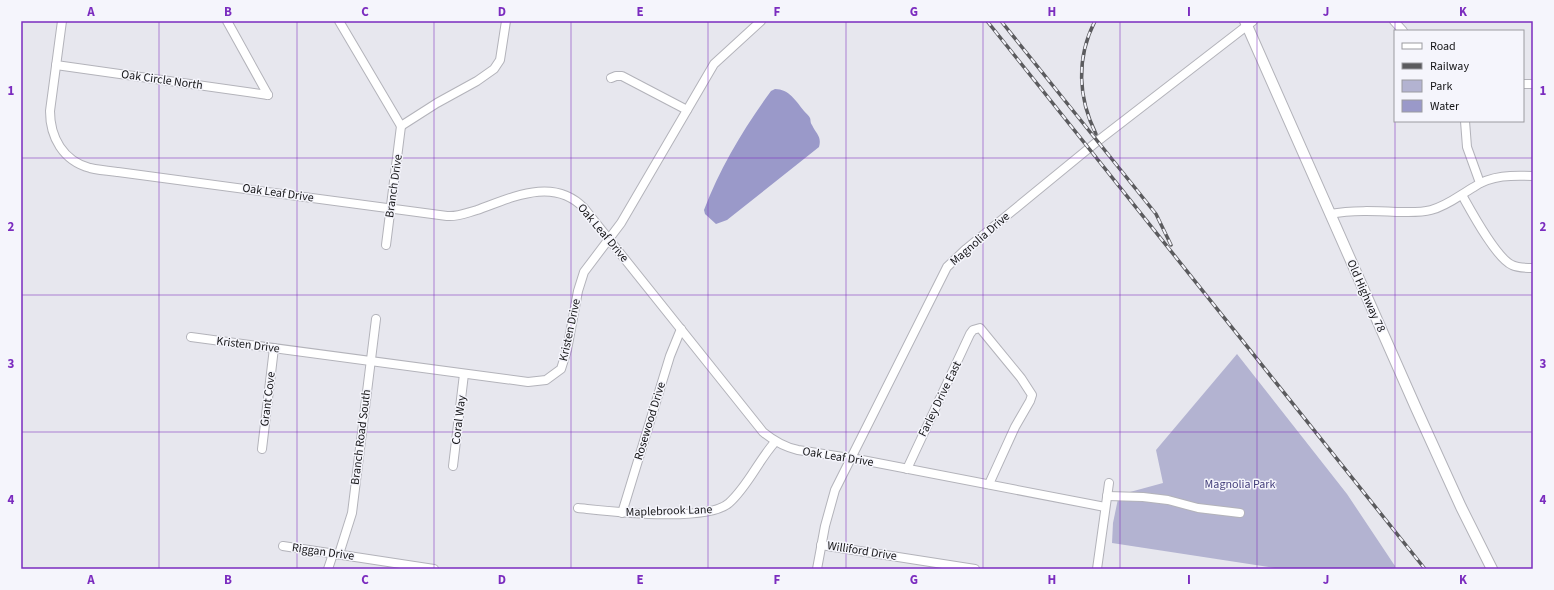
<svg xmlns="http://www.w3.org/2000/svg" width="1554" height="590" viewBox="0 0 1554 590" font-family="'Source Sans 3',sans-serif">
	<style>
		.green { fill: #b3b3d1 }
		.water { fill: #9a99c9 }
		.lines { fill: none; stroke-linecap: round; stroke-linejoin: round }
		.minor-casing { stroke: #b3b3ba; stroke-width: 10 }
		.major-casing { stroke: #b3b3ba; stroke-width: 12 }
		.minor { stroke: #fff; stroke-width: 8 }
		.major { stroke: #fff; stroke-width: 10 }
		.rail-casing { stroke: #5b5b5e; stroke-width: 3.5 }
		.rail { stroke: #f5f5fc; stroke-width: 2; stroke-dasharray: 6; stroke-linecap: butt }
		.grid { fill: none; stroke: #7b2cbf; stroke-width: 1; stroke-opacity: 0.55 }
		.labels { text-anchor: middle; dominant-baseline: central; stroke-width: 3; stroke-linejoin: round; paint-order: stroke }
		.street-label { font-size: 12px; fill: #151517; stroke: #f5f5fc }
		.park-label { font-size: 12px; fill: #443f7b; stroke: #f5f5fc }
		.neatline { fill: none; stroke: #7b2cbf; stroke-width: 1.5 }
		.grid-label { font-size: 13px; text-anchor: middle; font-weight: bold; fill: #7b2cbf }
	</style>
	<rect width="100%" height="100%" fill="#e7e7ee"/>
	<path class="green" d="M1237,354L1347,494L1395,566L1394,569H1282L1112,543L1113,523L1119,494L1130,492L1163,483L1156,450Z"/>
	<path class="water" d="M775,89C789,89 796,101 804,111C806,113 809,116 810,118C811,121 810,122 812,125C816,134 822,136 819,147L727,220L716,224L705,214L704,210C720,168 744,128 771,91Z"/>
	<g class="lines">
		<defs>
			<g id="minor">
				<path d="M62,21L50,111C50,137 63,161 90,168C99,170 109,171 118,172L447,216C458,217 466,213 477,210C511,198 553,176 584,208L763,432C774,441 784,447 798,450L862,460L1105,507"/>
				<path d="M227,21L268,95"/>
				<path d="M339,21L401,126"/>
				<path d="M1394,21L1403,31"/>
				<path d="M56,65L268,95"/>
				<path d="M611,78L616,76H622L687,110"/>
				<path d="M1523,84H1533"/>
				<path d="M1465,121L1467,147L1480,183"/>
				<path d="M401,126L437,103L477,81L494,69L500,60L506,21"/>
				<path d="M1462,195C1471,211 1496,258 1512,265C1518,268 1526,268 1533,268"/>
				<path d="M1330,214C1352,210 1375,211 1397,212C1409,212 1420,213 1431,210C1447,206 1460,195 1474,187C1491,175 1513,175 1533,176"/>
				<path d="M386,245L401,126"/>
				<path d="M191,337L528,382L546,380L561,369L567,350L578,291L584,272L621,223L714,64L761,21"/>
				<path d="M262,449L274,348"/>
				<path d="M453,466L464,374"/>
				<path d="M907,469L970,334L973,330L980,328L1021,378L1032,395L1030,401L1015,427L989,484"/>
				<path d="M1107,496L1143,497L1168,500L1198,508L1240,513"/>
				<path d="M578,508C609,511 706,523 729,503C748,486 758,461 775,442"/>
				<path d="M622,513L670,356L681,329"/>
				<path d="M821,545L975,569"/>
				<path d="M283,546L434,569"/>
				<path d="M339,554L352,513L376,319"/>
				<path d="M328,569L333,554"/>
				<path d="M817,569L825,526L835,490L947,267L966,249L1099,140L1253,21"/>
				<path d="M1097,569L1109,483"/>
			</g>
			<path id="major" d="M1245,21L1416,408L1461,507L1492,569"/>
		</defs>
		<use href="#minor" class="minor-casing"/>
		<use href="#major" class="major-casing"/>
		<use href="#minor" class="minor"/>
		<use href="#major" class="major"/>
		<defs>
			<g id="rail">
				<path d="M987,21L1425,569"/>
				<path d="M1001,21L1156,214L1171,245"/>
				<path d="M1095,21C1076,58 1078,98 1096,134"/>
			</g>
		</defs>
		<use href="#rail" class="rail-casing"/>
		<use href="#rail" class="rail"/>
	</g>
	<path class="grid" d="M159,21V569M297,21V569M434,21V569M571,21V569M708,21V569M846,21V569M983,21V569M1120,21V569M1257,21V569M1395,21V569M21,158H1533M21,295H1533M21,432H1533"/>
	<g class="labels">
		<g class="street-label">
			<text transform="translate(162 80) rotate(8)">Oak Circle North</text>
			<text transform="translate(394 186) rotate(-82)">Branch Drive</text>
			<text transform="translate(278 193) rotate(8)">Oak Leaf Drive</text>
			<text transform="translate(603 233) rotate(50)">Oak Leaf Drive</text>
			<text transform="translate(980 239) rotate(-41)">Magnolia Drive</text>
			<text transform="translate(1366 296) rotate(66)">Old Highway 78</text>
			<text transform="translate(570 330) rotate(-78)">Kristen Drive</text>
			<text transform="translate(248 345) rotate(7)">Kristen Drive</text>
			<text transform="translate(268 399) rotate(-83)">Grant Cove</text>
			<text transform="translate(940 399) rotate(-64)">Farley Drive East</text>
			<text transform="translate(459 420) rotate(-83)">Coral Way</text>
			<text transform="translate(650 421) rotate(-73)">Rosewood Drive</text>
			<text transform="translate(361 437) rotate(-83)">Branch Road South</text>
			<text transform="translate(838 457) rotate(9)">Oak Leaf Drive</text>
			<text transform="translate(669 511) rotate(-2)">Maplebrook Lane</text>
			<text transform="translate(862 551) rotate(9)">Williford Drive</text>
			<text transform="translate(323 552) rotate(8)">Riggan Drive</text>
		</g>
		<g class="park-label">
			<text x="1240" y="484">Magnolia Park</text>
		</g>
	</g>
	<rect width="1554" height="590" fill="none" stroke="#f5f5fc" stroke-width="44"/>
	<rect x="1394" y="30" width="130" height="92" fill="#f5f5fc" stroke="#9b9ba0"/>
	<rect x="1402" y="43" width="20" height="6" fill="#ffffff" stroke="#9b9ba0"/>
	<text x="1430" y="50" font-size="12" fill="#151517">Road</text>
	<rect x="1402" y="63" width="20" height="6" fill="#5b5b5e" stroke="#9b9ba0"/>
	<text x="1430" y="70" font-size="12" fill="#151517">Railway</text>
	<rect x="1402" y="80" width="20" height="12" fill="#b3b3d1" stroke="#9b9ba0"/>
	<text x="1430" y="90" font-size="12" fill="#151517">Park</text>
	<rect x="1402" y="100" width="20" height="12" fill="#9a99c9" stroke="#9b9ba0"/>
	<text x="1430" y="110" font-size="12" fill="#151517">Water</text>
	<rect x="22" y="22" width="1510" height="546" class="neatline"/>
	<g class="grid-label">
		<text x="91" y="16">A</text>
		<text x="228" y="16">B</text>
		<text x="365" y="16">C</text>
		<text x="502" y="16">D</text>
		<text x="640" y="16">E</text>
		<text x="777" y="16">F</text>
		<text x="914" y="16">G</text>
		<text x="1052" y="16">H</text>
		<text x="1189" y="16">I</text>
		<text x="1326" y="16">J</text>
		<text x="1463" y="16">K</text>
		<text x="11" y="95">1</text>
		<text x="1543" y="95">1</text>
		<text x="11" y="231">2</text>
		<text x="1543" y="231">2</text>
		<text x="11" y="368">3</text>
		<text x="1543" y="368">3</text>
		<text x="11" y="504">4</text>
		<text x="1543" y="504">4</text>
		<text x="91" y="584">A</text>
		<text x="228" y="584">B</text>
		<text x="365" y="584">C</text>
		<text x="502" y="584">D</text>
		<text x="640" y="584">E</text>
		<text x="777" y="584">F</text>
		<text x="914" y="584">G</text>
		<text x="1052" y="584">H</text>
		<text x="1189" y="584">I</text>
		<text x="1326" y="584">J</text>
		<text x="1463" y="584">K</text>
	</g>
</svg>
